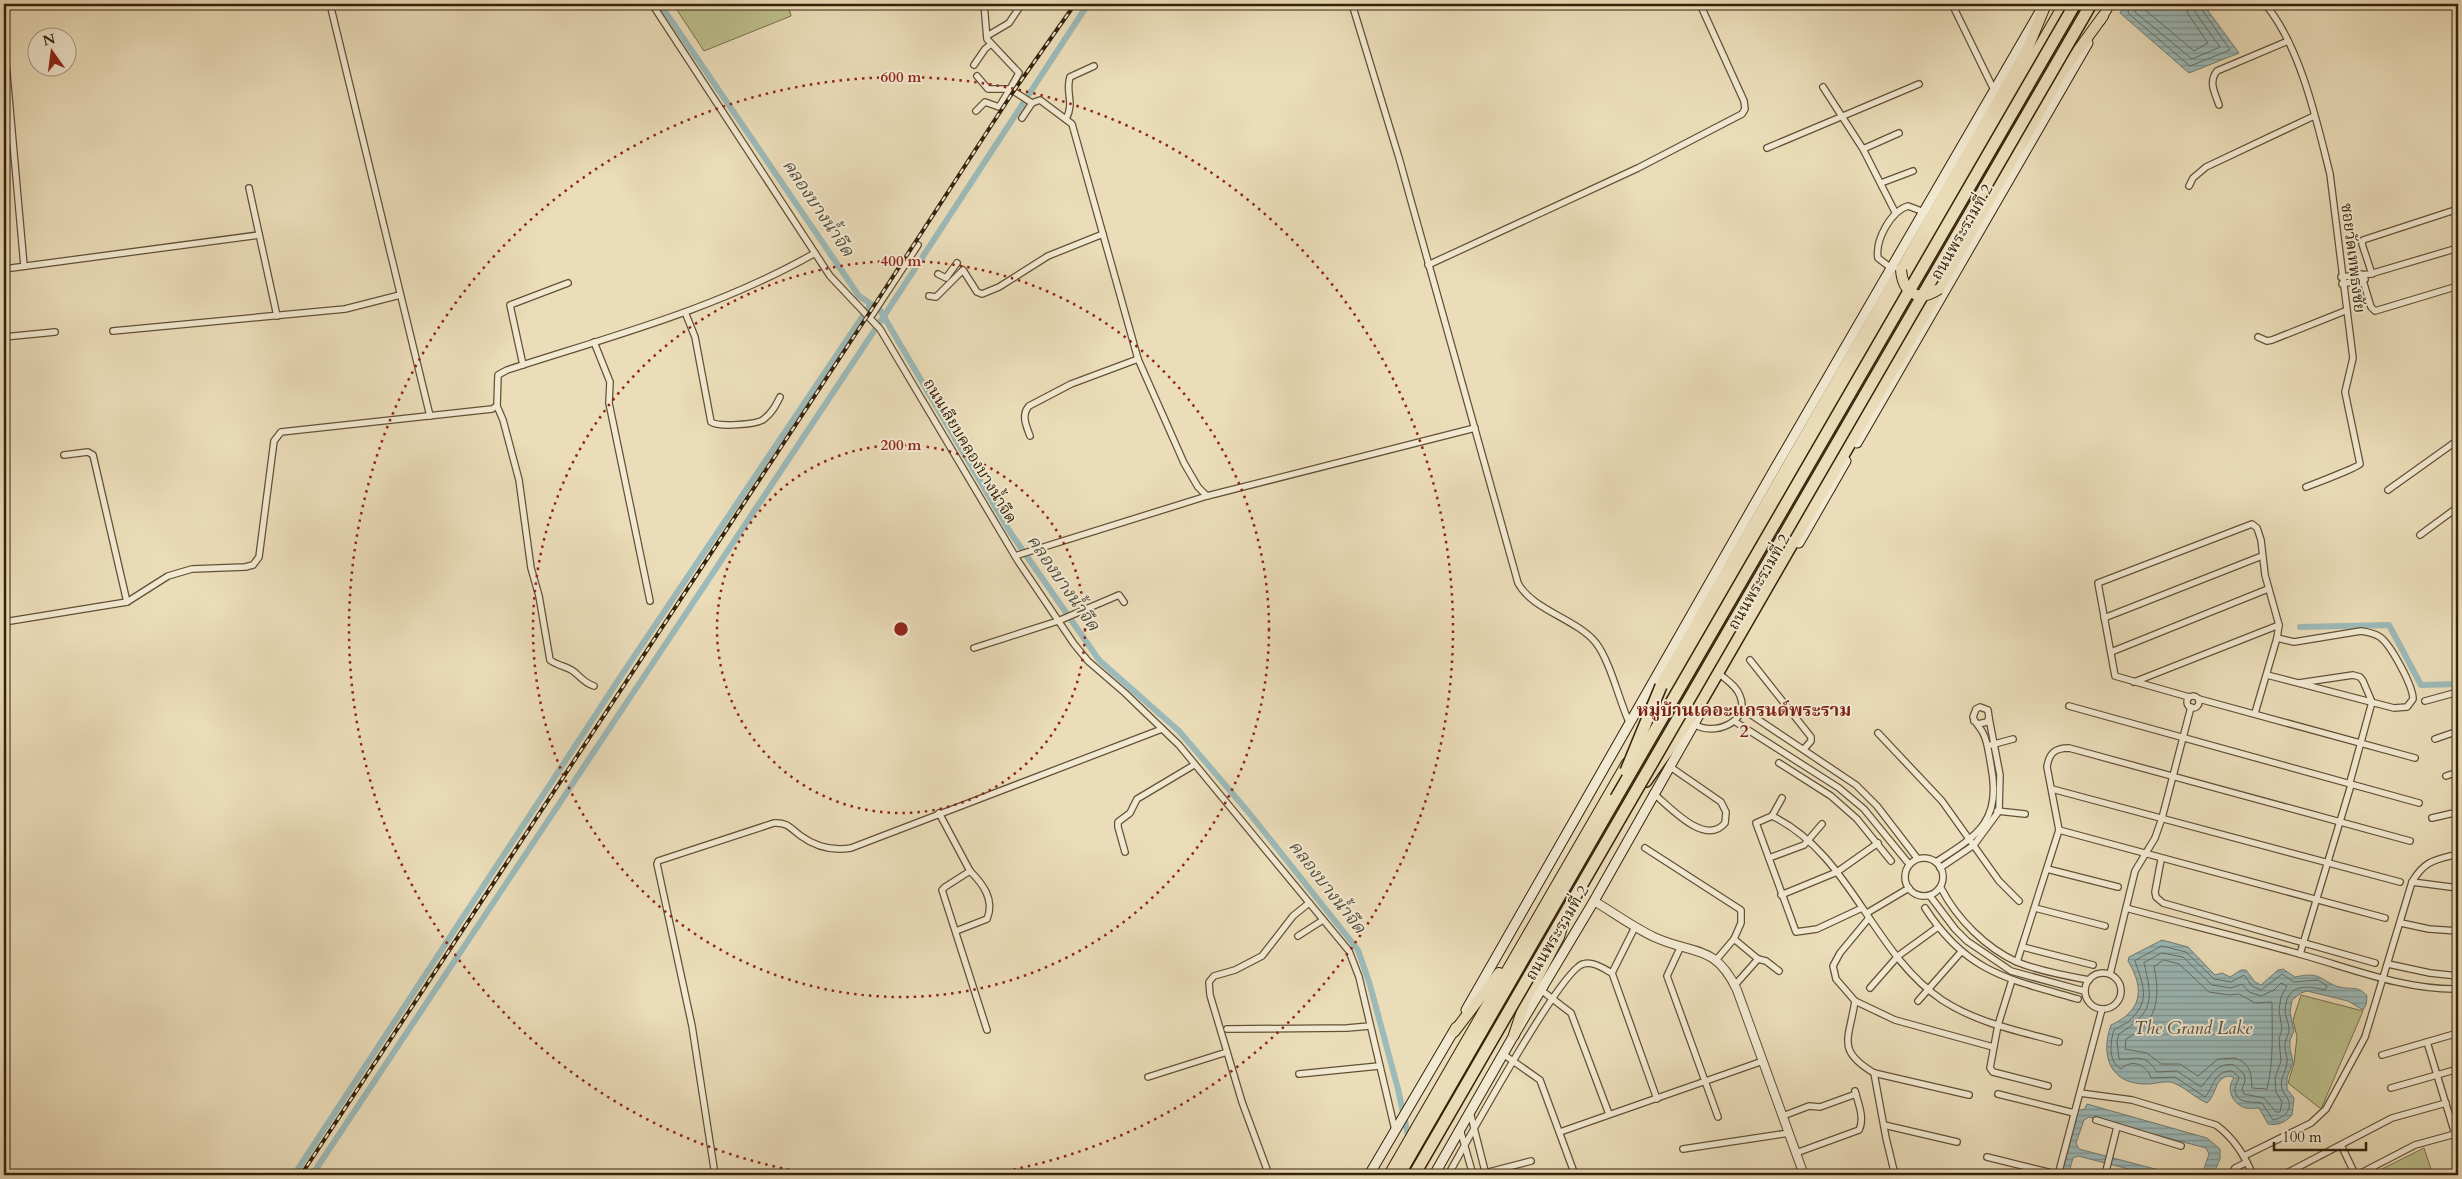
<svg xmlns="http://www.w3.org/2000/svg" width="2462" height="1179" viewBox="0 0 2462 1179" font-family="Cardo,'Noto Serif Thai',serif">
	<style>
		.green { fill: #bcbf8c; stroke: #78704c }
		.water { fill: url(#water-rules); stroke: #727d73 }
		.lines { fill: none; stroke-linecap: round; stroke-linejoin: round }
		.shore { stroke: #686e62; stroke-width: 1 }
		.canal { stroke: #9cbab9; stroke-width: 6 }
		.minor-casing { stroke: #625136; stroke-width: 8 }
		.tertiary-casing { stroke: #625136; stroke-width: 10 }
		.secondary-casing { stroke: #34220b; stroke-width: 11 }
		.trunk-casing { stroke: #34220b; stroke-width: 12 }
		.motorway-casing { stroke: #34220b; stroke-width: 14 }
		.minor { stroke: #f2e9d2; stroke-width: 5.5 }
		.tertiary { stroke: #f2e9d2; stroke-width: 8 }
		.secondary { stroke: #f2e9d2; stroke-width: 9 }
		.trunk { stroke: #ebddb9; stroke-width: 10 }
		.motorway { stroke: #ebddb9; stroke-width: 11 }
		.rail-casing { stroke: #34220b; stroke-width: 4 }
		.rail { stroke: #f2e9d2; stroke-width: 2; stroke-dasharray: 5.5; stroke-linecap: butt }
		.trunk-bridge-casing { stroke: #34220b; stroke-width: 12; stroke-linecap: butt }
		.motorway-bridge-casing { stroke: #34220b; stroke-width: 14; stroke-linecap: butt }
		.trunk-bridge { stroke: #ebddb9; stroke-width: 10 }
		.motorway-bridge { stroke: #ebddb9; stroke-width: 11 }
		.ring { fill: none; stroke: #8f2418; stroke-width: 2.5; stroke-dasharray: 2.5 5 }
		.labels { text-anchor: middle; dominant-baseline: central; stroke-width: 4; stroke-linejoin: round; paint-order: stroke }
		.street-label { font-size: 16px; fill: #34220b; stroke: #f2e9d2 }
		.water-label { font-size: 18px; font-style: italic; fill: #53503f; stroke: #f2e9d2 }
		.neighbourhood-label { font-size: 18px; font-weight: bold; fill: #7a1f14; stroke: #f2e9d2 }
		.centre { fill: #8f2418; stroke: #f2e9d2; stroke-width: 2.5 }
		.ring-label { font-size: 15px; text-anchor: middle; font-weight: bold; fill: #8f2418; stroke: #f2e9d2; stroke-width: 4; stroke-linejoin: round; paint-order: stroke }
	</style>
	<defs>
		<pattern id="water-rules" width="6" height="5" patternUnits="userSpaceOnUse" patternTransform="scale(1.25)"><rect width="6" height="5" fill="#9cbab9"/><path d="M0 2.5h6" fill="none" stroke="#809795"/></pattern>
	</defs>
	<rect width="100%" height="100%" fill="#ebddb9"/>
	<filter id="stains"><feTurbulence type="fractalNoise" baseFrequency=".004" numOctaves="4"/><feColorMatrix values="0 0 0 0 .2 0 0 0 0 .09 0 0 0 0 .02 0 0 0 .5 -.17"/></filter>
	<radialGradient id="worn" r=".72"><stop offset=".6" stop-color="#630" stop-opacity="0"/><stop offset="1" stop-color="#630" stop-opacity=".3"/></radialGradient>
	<g class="green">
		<path d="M673,4H788L791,16L704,51Z"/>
		<path d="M2301,995L2363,1011L2321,1109L2288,1083L2294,1063L2297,1037L2293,1020Z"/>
		<path d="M2424,1148L2432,1172L2423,1175H2370Z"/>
	</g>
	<g class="water">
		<path d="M2125,4H2203L2239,53L2189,73L2120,13Z"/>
		<path d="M2162,940L2188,947L2215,975L2222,973L2230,977L2241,970H2246L2255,982L2261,985L2278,970L2283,969L2295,977C2322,971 2318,980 2339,987C2352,990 2358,985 2367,996L2366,1005L2363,1010L2348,1001L2307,991L2301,993L2292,1000L2290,1012L2294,1031L2290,1040V1049L2293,1062L2287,1078V1089L2294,1098L2292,1115C2286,1122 2278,1126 2268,1124L2259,1108C2255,1108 2250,1109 2246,1108C2233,1105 2225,1089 2234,1078L2230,1076C2214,1077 2217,1095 2207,1103C2195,1098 2186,1088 2174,1083C2167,1080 2155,1084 2147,1084C2110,1085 2100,1055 2111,1025C2142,1011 2145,989 2128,961L2129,957Z"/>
		<path d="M2087,1104L2207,1138L2220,1149V1159L2213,1175H2202L2209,1154L2206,1148L2089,1117L2084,1120L2076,1143L2079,1149L2178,1175H2152L2078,1156L2073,1158L2068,1175H2061L2077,1111L2085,1109Z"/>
	</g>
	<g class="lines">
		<g class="shore">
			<path d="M2129,4L2128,13L2190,66L2230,50L2201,8L2200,4"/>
			<path d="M2136,4L2135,12L2192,59L2220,47L2195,12L2193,4"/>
			<path d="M2143,4L2144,9L2194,51L2208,43L2188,14L2186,4"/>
			<path d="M2162,946L2186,952L2214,979L2231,982L2244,975L2252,986L2261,990L2282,974L2294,982L2318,980L2327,986L2325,990C2305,985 2287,984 2285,1010C2285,1016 2289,1023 2289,1029C2289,1035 2284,1041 2285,1048C2285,1052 2288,1058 2287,1063C2286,1072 2279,1079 2282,1089C2283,1093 2286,1095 2288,1099C2293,1111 2283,1118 2273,1120L2262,1103C2252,1101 2236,1105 2235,1089C2235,1084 2238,1082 2239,1077L2232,1071C2213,1071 2214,1087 2205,1097L2175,1077L2151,1078C2147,1065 2132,1058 2121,1069C2108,1062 2110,1042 2114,1030C2118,1027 2124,1025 2128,1022C2152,1001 2143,985 2135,961Z"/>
			<path d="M2162,953L2183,957L2212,985L2231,988L2242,984L2249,992L2261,996L2274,990L2281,983L2287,986L2281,997L2279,1010L2282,1029L2279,1039L2281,1061L2275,1078L2276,1092L2282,1102L2280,1112H2276L2264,1098L2244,1094L2242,1089L2245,1081L2244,1074L2234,1065C2216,1062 2211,1077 2201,1087L2177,1071L2157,1072C2144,1052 2136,1060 2119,1059L2117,1041L2119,1034C2154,1012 2153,1000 2144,963Z"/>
			<path d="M2164,960L2179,964L2209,992L2229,995L2239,994L2255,1003L2272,1002C2272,1031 2274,1061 2267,1089L2252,1088C2251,1073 2251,1064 2235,1058L2218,1059L2198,1076L2180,1064H2161L2147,1053L2125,1049L2126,1039C2157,1023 2161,999 2154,967Z"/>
		</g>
		<g class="canal">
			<path d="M660,4L859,296L880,310L1010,532L1099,660L1179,731L1250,814L1358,950L1370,985L1398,1089L1409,1140"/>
			<path d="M2300,627L2389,625L2421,685L2458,684"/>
			<path d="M294,1175L621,676L871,304"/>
			<path d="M312,1175L884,316L1088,4"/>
		</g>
		<defs>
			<g id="minor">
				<path d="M330,4L430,416"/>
				<path d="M652,4L830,276L880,329L1018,561L1074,644L1088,661L1125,693L1179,745L1349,951L1359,977L1395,1130"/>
				<path d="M984,4L987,39L1019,73L1010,89L1032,103"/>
				<path d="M1352,4L1399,158L1518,583C1532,610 1577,619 1596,643C1610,661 1619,700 1629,722"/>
				<path d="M1952,4L1994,90"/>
				<path d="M2265,4C2300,45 2317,122 2330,174L2353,358L2345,392L2360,464C2358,467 2314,484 2306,487"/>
				<path d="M987,36L1009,23L1019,8"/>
				<path d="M4,41L24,266"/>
				<path d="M974,65L985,49L991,44"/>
				<path d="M1823,87L1863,149L1895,212"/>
				<path d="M2219,105C2215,93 2208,82 2217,71L2288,41"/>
				<path d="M976,111L985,102L999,107L1010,89H988L977,76"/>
				<path d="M1022,118L1032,103L1040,100L1072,124L1138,359L1184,463L1198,487L1207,496"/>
				<path d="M1066,119C1075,102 1065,93 1070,77L1094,66"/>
				<path d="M1767,148L1919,84"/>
				<path d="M1863,149L1899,133"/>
				<path d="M1881,183L1913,171"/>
				<path d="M2189,186L2193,178L2206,167L2314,116"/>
				<path d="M249,188L277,316"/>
				<path d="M1428,265L1638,168L1742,114L1745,109L1744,101L1700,4"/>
				<path d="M1891,268L1878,258C1875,240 1891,211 1908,206L1924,212"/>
				<path d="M4,269L259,235"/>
				<path d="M938,274L946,278L957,263"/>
				<path d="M2361,274L2371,307L2375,311L2458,286"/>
				<path d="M2372,274L2362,244L2363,240L2458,209"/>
				<path d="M2341,277L2370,274L2458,248"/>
				<path d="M2342,284L2365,279"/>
				<path d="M929,296L936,297L963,270L977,292L982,294L999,287L1048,256L1103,234"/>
				<path d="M685,312L695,337L711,422C718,427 757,425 764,419C772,413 776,405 780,397"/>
				<path d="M872,315L918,245"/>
				<path d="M113,331L345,309L400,295"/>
				<path d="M4,337L55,332"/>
				<path d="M2258,337L2267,341L2272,340L2345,311"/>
				<path d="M594,342L610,382L609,403L650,601"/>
				<path d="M523,365L510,305L568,283"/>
				<path d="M497,406L503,420L519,480L531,568L539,596L550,660C558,666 566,666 573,671C581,677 584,683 594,686"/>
				<path d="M1030,436C1026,425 1021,415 1029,406L1071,384L1138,359"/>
				<path d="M64,455L88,452L93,455L127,602"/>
				<path d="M2388,490L2458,440"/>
				<path d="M2420,535L2458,507"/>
				<path d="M1015,556L1207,496L1475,428"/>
				<path d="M2104,618L2262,556"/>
				<path d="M4,622L127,602L168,576L192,569L245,567L253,565L259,557L274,441L281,432L492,409L497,406L498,375L507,370C612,336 719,308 815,253"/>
				<path d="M974,648L1058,621L1119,595L1124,602"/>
				<path d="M2111,652L2268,589"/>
				<path d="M1750,660L1811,737V741L1804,749"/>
				<path d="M2267,675L2394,708L2407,707L2413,699C2413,686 2391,645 2380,637C2374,633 2368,632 2361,631L2294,642L2277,638"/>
				<path d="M2134,682L2279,625"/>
				<path d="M2299,683L2353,675L2360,677L2363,681L2372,702L2350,782L2351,785L2300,954"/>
				<circle cx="2193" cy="702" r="6"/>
				<path d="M2189,697L2115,676L2098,583L2252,524L2257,528L2261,540L2265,575L2279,625L2277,638L2255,713"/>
				<path d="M2199,699L2415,758"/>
				<path d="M2425,701L2458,692"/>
				<path d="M2069,706L2419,803"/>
				<path d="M1741,708L1856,785L1877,806L1917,858"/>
				<path d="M1734,721L1839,788L1864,809L1909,864"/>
				<path d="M1694,724C1713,737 1751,722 1740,696C1737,687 1729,682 1722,676"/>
				<path d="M1878,733L1942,801L1999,881L2019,901"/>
				<path d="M2435,739L2458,731"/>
				<path d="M1991,745L2013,739"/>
				<path d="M1779,763L1831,796L1857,819L1891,861"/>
				<path d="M2446,776L2458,772"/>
				<path d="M2052,789L2400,882"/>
				<path d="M1653,793C1670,807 1705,847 1725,823L1726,812L1721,802L1669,766"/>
				<path d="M1782,798L1772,816L1756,823L1796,932L1817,929L1862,908"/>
				<path d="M1997,811L2025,814"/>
				<path d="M939,813L970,871L945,887L942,890L987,1030"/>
				<path d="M1772,816C1850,853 1872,953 1942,1000C1977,1023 2019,1031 2059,1042"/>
				<path d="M2432,818L2458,812"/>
				<path d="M2059,830L2385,918"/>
				<path d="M1645,848L1741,910V923L1734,939L1758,959L1735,985"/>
				<path d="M1125,852L1118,827V822L1130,813L1137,799L1194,765"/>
				<path d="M1769,858L1804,845L1822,824"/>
				<circle cx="1924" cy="877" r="19"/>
				<path d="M2161,860L2155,892L2156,897L2163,903L2375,963"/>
				<path d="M1936,862C1978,835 2002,821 1991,766C1989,756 1988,742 1983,733C1980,727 1975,723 1973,717L1976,709L1980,707L1988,710L1989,718L1987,722L1978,724L1974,721"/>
				<path d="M1940,868L1974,845L1999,811L2000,775L1989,718"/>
				<path d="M2047,869L2118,887"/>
				<path d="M2412,882L2458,888"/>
				<path d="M1941,888C1957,919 1986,948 2017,962C2039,971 2066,976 2089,980"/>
				<path d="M1781,895L1837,872L1878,843"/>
				<path d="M1930,896L1955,929L1967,941L2011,971L2084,991"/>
				<path d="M1925,908C1967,973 2008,979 2078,999"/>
				<path d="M2035,908L2105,926"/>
				<path d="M2126,908C2185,924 2244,938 2303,955C2353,969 2405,990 2458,989"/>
				<path d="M1867,913L1909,888"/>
				<path d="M1869,918L1840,953L1833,966L1836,979L1855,1001L1895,1020L1993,1047"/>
				<path d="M2401,923L2429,929L2458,931"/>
				<path d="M1635,927L1612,973L1657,1099"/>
				<path d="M956,931L987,919C995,900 983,884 970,871"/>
				<path d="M1298,936L1323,920"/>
				<path d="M1681,946L1667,976L1718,1117"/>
				<path d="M2023,947L2093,965"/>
				<path d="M1717,959L1734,939"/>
				<path d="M1758,959L1766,961L1779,971"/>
				<path d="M2017,962L2059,830L2047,767C2049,753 2055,748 2069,748L2410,841"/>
				<path d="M2388,964L2430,973L2458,976"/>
				<circle cx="2103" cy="991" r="18"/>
				<path d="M2110,974L2135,871L2155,838L2162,818L2191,707"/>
				<path d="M2012,980L1998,1025L1990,1068L1993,1072L2048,1086"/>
				<path d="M1870,988L1898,956L1938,927"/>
				<path d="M1541,990L1571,1013L1609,1114"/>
				<path d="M1855,1001C1849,1040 1836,1050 1874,1073L1969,1095"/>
				<path d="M1918,1001L1961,952"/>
				<path d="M1227,1029L1347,1028L1370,1026"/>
				<path d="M1503,1054L1540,1080L1575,1175"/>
				<path d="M2382,1055L2458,1033"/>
				<path d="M1874,1073L1886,1138L1895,1175"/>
				<path d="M1299,1074L1379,1066"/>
				<path d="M1148,1077L1227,1052"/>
				<path d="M2391,1088L2458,1069"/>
				<path d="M2080,1093L2132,1100L2216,1125C2234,1138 2244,1155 2253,1175"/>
				<path d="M1998,1094L2074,1113"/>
				<path d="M1470,1112L1486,1175"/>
				<path d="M1783,1116L1809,1106L1820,1107L1856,1094"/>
				<path d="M2096,1120L2181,1146"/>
				<path d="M2452,1120L2458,1117"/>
				<path d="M1884,1125L1957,1142"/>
				<path d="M1460,1129L1473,1175"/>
				<path d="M1560,1132L1763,1061"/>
				<path d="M2341,1145L2353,1170"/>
				<path d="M1683,1149L1789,1133"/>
				<path d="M1796,1153L1859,1130C1865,1118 1858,1103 1855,1091"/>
				<path d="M2244,1156L2311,1123L2326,1109L2365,1037L2412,882C2425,860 2435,860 2458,854"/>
				<path d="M1987,1157L2060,1175"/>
				<path d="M1895,1172L1906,1175"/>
				<path d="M2361,1173L2415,1145L2455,1134L2427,1042"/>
				<path d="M715,1175L692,1026L657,864L658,861L774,823C788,822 791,829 801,836C816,847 833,851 851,848L1162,729"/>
				<path d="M1269,1175L1242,1102L1210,995L1209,982L1214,976L1235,970L1262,956L1293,916L1309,903"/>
				<path d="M1448,1175C1465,1145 1561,969 1583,964C1594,961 1604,969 1612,973"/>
				<path d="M1477,1175L1531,1161"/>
				<path d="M1790,1175L1802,1171"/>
				<path d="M2058,1175L2102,1009"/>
				<path d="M2105,1175L2117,1127"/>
				<path d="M2231,1175L2235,1168L2247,1162"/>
				<path d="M2283,1175L2392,1118L2446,1103"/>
			</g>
			<path id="tertiary" d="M1594,901C1614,913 1633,927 1654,937C1693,955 1715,943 1737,990L1804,1175"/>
			<g id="secondary">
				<path d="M2100,21L2110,4"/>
				<path d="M1857,443L2088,43"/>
				<path d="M1799,543L1846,461"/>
				<path d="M1466,1010L1774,470L2039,13"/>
				<path d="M1369,1175L1456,1027"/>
				<path d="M1434,1175L1514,1035L1594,901L1703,708"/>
			</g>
			<g id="trunk">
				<path d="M1901,270L2027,50L2046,4"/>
				<path d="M1939,289L2063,71L2103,16"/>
				<path d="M1651,722L2064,4"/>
				<path d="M1454,1032L1499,973"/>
				<path d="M1514,1035L1526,999L1559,937L1563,924"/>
				<path d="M1389,1175L1627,763"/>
			</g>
			<g id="motorway">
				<path d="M1661,686L1901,270"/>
				<path d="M1646,781L1698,707L1939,289"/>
				<path d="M1399,1175L1616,798"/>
			</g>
		</defs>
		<use href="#minor" class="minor-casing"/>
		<use href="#tertiary" class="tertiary-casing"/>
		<use href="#secondary" class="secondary-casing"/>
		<use href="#trunk" class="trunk-casing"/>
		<use href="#motorway" class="motorway-casing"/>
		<use href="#minor" class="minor"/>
		<use href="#tertiary" class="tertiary"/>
		<use href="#secondary" class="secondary"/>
		<use href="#trunk" class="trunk"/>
		<use href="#motorway" class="motorway"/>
		<defs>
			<path id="rail" d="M301,1175L868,315L1013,92L1075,4"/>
		</defs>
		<use href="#rail" class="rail-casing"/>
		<use href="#rail" class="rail"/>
		<defs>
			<path id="trunk-bridge" d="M1901,270C1903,293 1918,303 1939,289"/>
			<g id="motorway-bridge">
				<path d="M1626,771L1661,686"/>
				<path d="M1616,798L2075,4"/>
				<path d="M1414,1175L2091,4"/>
			</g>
		</defs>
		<use href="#trunk-bridge" class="trunk-bridge-casing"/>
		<use href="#motorway-bridge" class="motorway-bridge-casing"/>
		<use href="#trunk-bridge" class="trunk-bridge"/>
		<use href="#motorway-bridge" class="motorway-bridge"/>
	</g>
	<g class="ring">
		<circle cx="901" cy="629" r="184"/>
		<circle cx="901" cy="629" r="368"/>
		<path d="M819 1175A552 552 0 1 1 983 1175"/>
	</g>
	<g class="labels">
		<g class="street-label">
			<text transform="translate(1962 232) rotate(-60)">ถนนพระรามที่ 2</text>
			<text transform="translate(2353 258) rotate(83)">ซอยวัดเทพธงชัย</text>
			<text transform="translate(970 451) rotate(59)">ถนนเลียบคลองบางน้ำจืด</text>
			<text transform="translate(1759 582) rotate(-60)">ถนนพระรามที่ 2</text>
			<text transform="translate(1557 933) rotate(-59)">ถนนพระรามที่ 2</text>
		</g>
		<g class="water-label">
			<text transform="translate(818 208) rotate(56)">คลองบางน้ำจืด</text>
			<text transform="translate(1063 583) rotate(55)">คลองบางน้ำจืด</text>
			<text transform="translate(1327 887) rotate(52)">คลองบางน้ำจืด</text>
			<text x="2193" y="1028">The Grand Lake</text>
		</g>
		<g class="neighbourhood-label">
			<text x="1744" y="710">หมู่บ้านเดอะแกรนด์พระราม<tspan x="1744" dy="21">2</tspan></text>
		</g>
	</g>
	<circle cx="901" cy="629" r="8" class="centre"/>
	<g class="ring-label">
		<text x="901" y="82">600 m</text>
		<text x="901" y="266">400 m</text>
		<text x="901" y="450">200 m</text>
	</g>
	<rect width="2462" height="1179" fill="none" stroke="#ebddb9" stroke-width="20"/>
	<rect x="5" y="5" width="2452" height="1169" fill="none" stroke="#34220b" stroke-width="2.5"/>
	<rect x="10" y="10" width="2442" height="1159" fill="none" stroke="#34220b"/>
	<g transform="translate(52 52) rotate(346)"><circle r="24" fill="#f2e9d2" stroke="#a69982"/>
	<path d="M0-4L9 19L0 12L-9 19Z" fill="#8f2418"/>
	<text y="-8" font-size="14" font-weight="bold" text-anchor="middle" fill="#34220b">N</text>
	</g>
	<path d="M2274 1142v8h92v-8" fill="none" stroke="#34220b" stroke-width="2.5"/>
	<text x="2282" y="1142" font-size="15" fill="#34220b" stroke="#f2e9d2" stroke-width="4" paint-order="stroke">100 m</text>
	<rect width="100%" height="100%" filter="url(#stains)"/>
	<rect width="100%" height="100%" fill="url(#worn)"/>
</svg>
